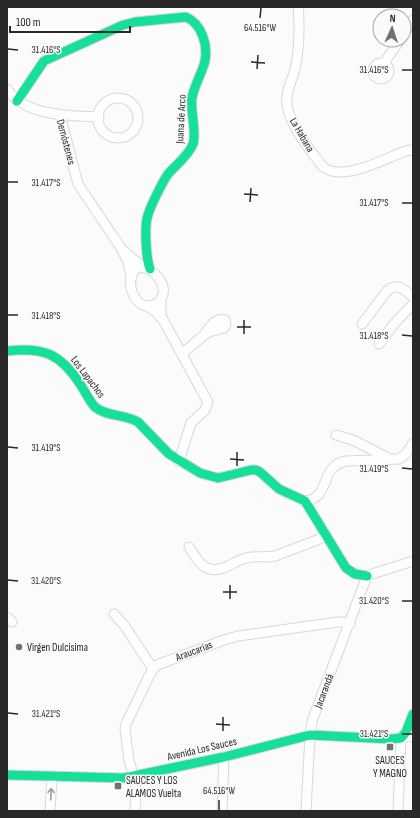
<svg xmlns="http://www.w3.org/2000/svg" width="420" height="818" viewBox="0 0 420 818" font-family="'Sofia Sans Condensed',sans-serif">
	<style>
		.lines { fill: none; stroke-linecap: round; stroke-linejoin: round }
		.street-casing { stroke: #d8d8d8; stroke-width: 11 }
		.fast-casing { stroke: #d8d8d8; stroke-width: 11 }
		.street { stroke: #fefefe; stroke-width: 9 }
		.fast { stroke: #16e098; stroke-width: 9 }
		.oneway { stroke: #9e9e9f }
		.ticks { fill: none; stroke: #29292a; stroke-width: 1.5 }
		.poi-dot { fill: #727273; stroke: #fafafc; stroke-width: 1.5 }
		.labels { text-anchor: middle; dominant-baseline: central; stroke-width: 3; stroke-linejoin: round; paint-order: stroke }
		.street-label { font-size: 11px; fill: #29292a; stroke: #fafafc }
		.poi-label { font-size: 11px; fill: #29292a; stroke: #fafafc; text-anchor: start }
		.ticks-label { font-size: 10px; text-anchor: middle; fill: #29292a; stroke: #fafafc; stroke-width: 3; stroke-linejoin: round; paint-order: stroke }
	</style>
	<rect width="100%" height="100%" fill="#fbfbfb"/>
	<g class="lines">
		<defs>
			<g id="street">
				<path d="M298,7C300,25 299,52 295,69C292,81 285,92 287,105C291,128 309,148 322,166C341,183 382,160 403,152L409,150L413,151"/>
				<path d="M404,33L413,20"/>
				<path d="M384,63L400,40"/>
				<circle cx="381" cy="71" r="8"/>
				<path d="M7,89C25,116 69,116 99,117"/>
				<circle cx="118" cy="118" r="20"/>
				<path d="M60,115L78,184L121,248"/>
				<path d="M139,267C152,267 168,283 162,297C161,300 157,304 153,305C133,312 122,275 139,267Z"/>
				<path d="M131,278L128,262L121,248L133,259L145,268"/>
				<path d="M147,306L156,312L163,320L161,314V298"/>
				<path d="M163,320L208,402L205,410L191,423L179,461"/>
				<path d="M362,324L387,291C399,282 403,289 413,297"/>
				<path d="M379,344L393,325L413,304"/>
				<path d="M182,354L204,335L209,332L224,328L226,325L225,320C214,317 210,328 204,335"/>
				<path d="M336,435L353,440L390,459"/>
				<path d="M305,501C332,498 318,467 346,461L399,459L406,454L413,443"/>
				<path d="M189,547C197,560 205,575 223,568C230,566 236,561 243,559C254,555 264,558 275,556L317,540L326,535"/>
				<path d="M114,614L124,625L153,669"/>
				<path d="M7,617L12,622"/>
				<path d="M50,811L52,776"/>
				<path d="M135,811L136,791L134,777L129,761L125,729L126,724L149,676L153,669L157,665L224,640L238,636L338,622H343L350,624"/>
				<path d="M222,811L224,757"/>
				<path d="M306,811L310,735L312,721L367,576L372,574L413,561"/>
				<path d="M398,811L401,738L413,736"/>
			</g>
			<g id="fast">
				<path d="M17,101L44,61L123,25L135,22L186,17C202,24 208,45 205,61C202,73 194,86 192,98C190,111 197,132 193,144C189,155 176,165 168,174C163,181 150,207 148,215C144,225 146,258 150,269"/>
				<path d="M7,351C43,347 60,353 80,384C85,391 89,401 95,407C107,417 125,414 138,422L169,454L200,473L218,478L251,470H256L260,472L279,489L305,501L346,568L355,574L367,576"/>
				<path d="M7,775L124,778L224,757L310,735L392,739L401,738L406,732L413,714"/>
			</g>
		</defs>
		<use href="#street" class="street-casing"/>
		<use href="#fast" class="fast-casing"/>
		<use href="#street" class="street"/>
		<use href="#fast" class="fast"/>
	</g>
	<defs><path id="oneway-shaft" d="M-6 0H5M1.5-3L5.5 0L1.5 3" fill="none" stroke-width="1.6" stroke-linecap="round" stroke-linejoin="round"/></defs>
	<use class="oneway" href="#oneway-shaft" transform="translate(51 794) rotate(-87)"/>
	<path class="ticks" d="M260,18L261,8M8,49L18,50M251,62L265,63M257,69L258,55M402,70H412M8,182H18M244,194L258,195M250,202L251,188M402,203H412M8,315H18M237,327H251M244,334V320M402,335L412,336M8,447L18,448M230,459L244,460M237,466V452M402,468L412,469M8,580L18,581M223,592H237M230,599V585M402,601H412M8,713L18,714M216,724L230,725M223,731V717M402,734H412M219,810V800"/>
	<g class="poi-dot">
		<circle cx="19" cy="647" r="4"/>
		<rect x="386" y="743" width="8" height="8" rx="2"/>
		<rect x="114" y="782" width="8" height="8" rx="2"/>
	</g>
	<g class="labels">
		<g class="street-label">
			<text transform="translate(181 119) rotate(-87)">Juana de Arco</text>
			<text transform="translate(302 135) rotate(60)">La Habana</text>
			<text transform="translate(66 142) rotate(75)">Demóstenes</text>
			<text transform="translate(88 377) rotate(53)">Los Lapachos</text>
			<text transform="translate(194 651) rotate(-21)">Araucarias</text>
			<text transform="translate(324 691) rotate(-69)">Jacarandá</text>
			<text transform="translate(202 749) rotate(-13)">Avenida Los Sauces</text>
		</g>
		<g class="poi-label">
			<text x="27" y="647">Virgen Dulcisima</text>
			<text x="390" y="760" text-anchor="middle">SAUCES<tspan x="390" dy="13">Y MAGNO</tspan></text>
			<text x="126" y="780">SAUCES Y LOS<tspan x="126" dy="13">ALAMOS Vuelta</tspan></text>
		</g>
	</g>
	<g class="ticks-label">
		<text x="260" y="31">64.516°W</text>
		<text x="46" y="53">31.416°S</text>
		<text x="374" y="73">31.416°S</text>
		<text x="46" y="186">31.417°S</text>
		<text x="374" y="206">31.417°S</text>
		<text x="46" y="319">31.418°S</text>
		<text x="374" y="339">31.418°S</text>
		<text x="46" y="451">31.419°S</text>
		<text x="374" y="472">31.419°S</text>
		<text x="46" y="584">31.420°S</text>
		<text x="374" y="604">31.420°S</text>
		<text x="46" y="717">31.421°S</text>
		<text x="374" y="737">31.421°S</text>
		<text x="219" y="794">64.516°W</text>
	</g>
	<rect width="420" height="818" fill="none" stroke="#29292a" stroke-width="16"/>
	<g transform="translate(392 28) rotate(3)"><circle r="19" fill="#fafafc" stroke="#a6a6a8"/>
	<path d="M0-3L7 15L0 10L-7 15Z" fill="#727273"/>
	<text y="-6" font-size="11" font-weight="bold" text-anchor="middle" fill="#29292a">N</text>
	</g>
	<path d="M10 26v6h120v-6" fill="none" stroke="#29292a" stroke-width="2"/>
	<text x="16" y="26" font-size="12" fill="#29292a" stroke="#fafafc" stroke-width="3" paint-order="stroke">100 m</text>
</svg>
